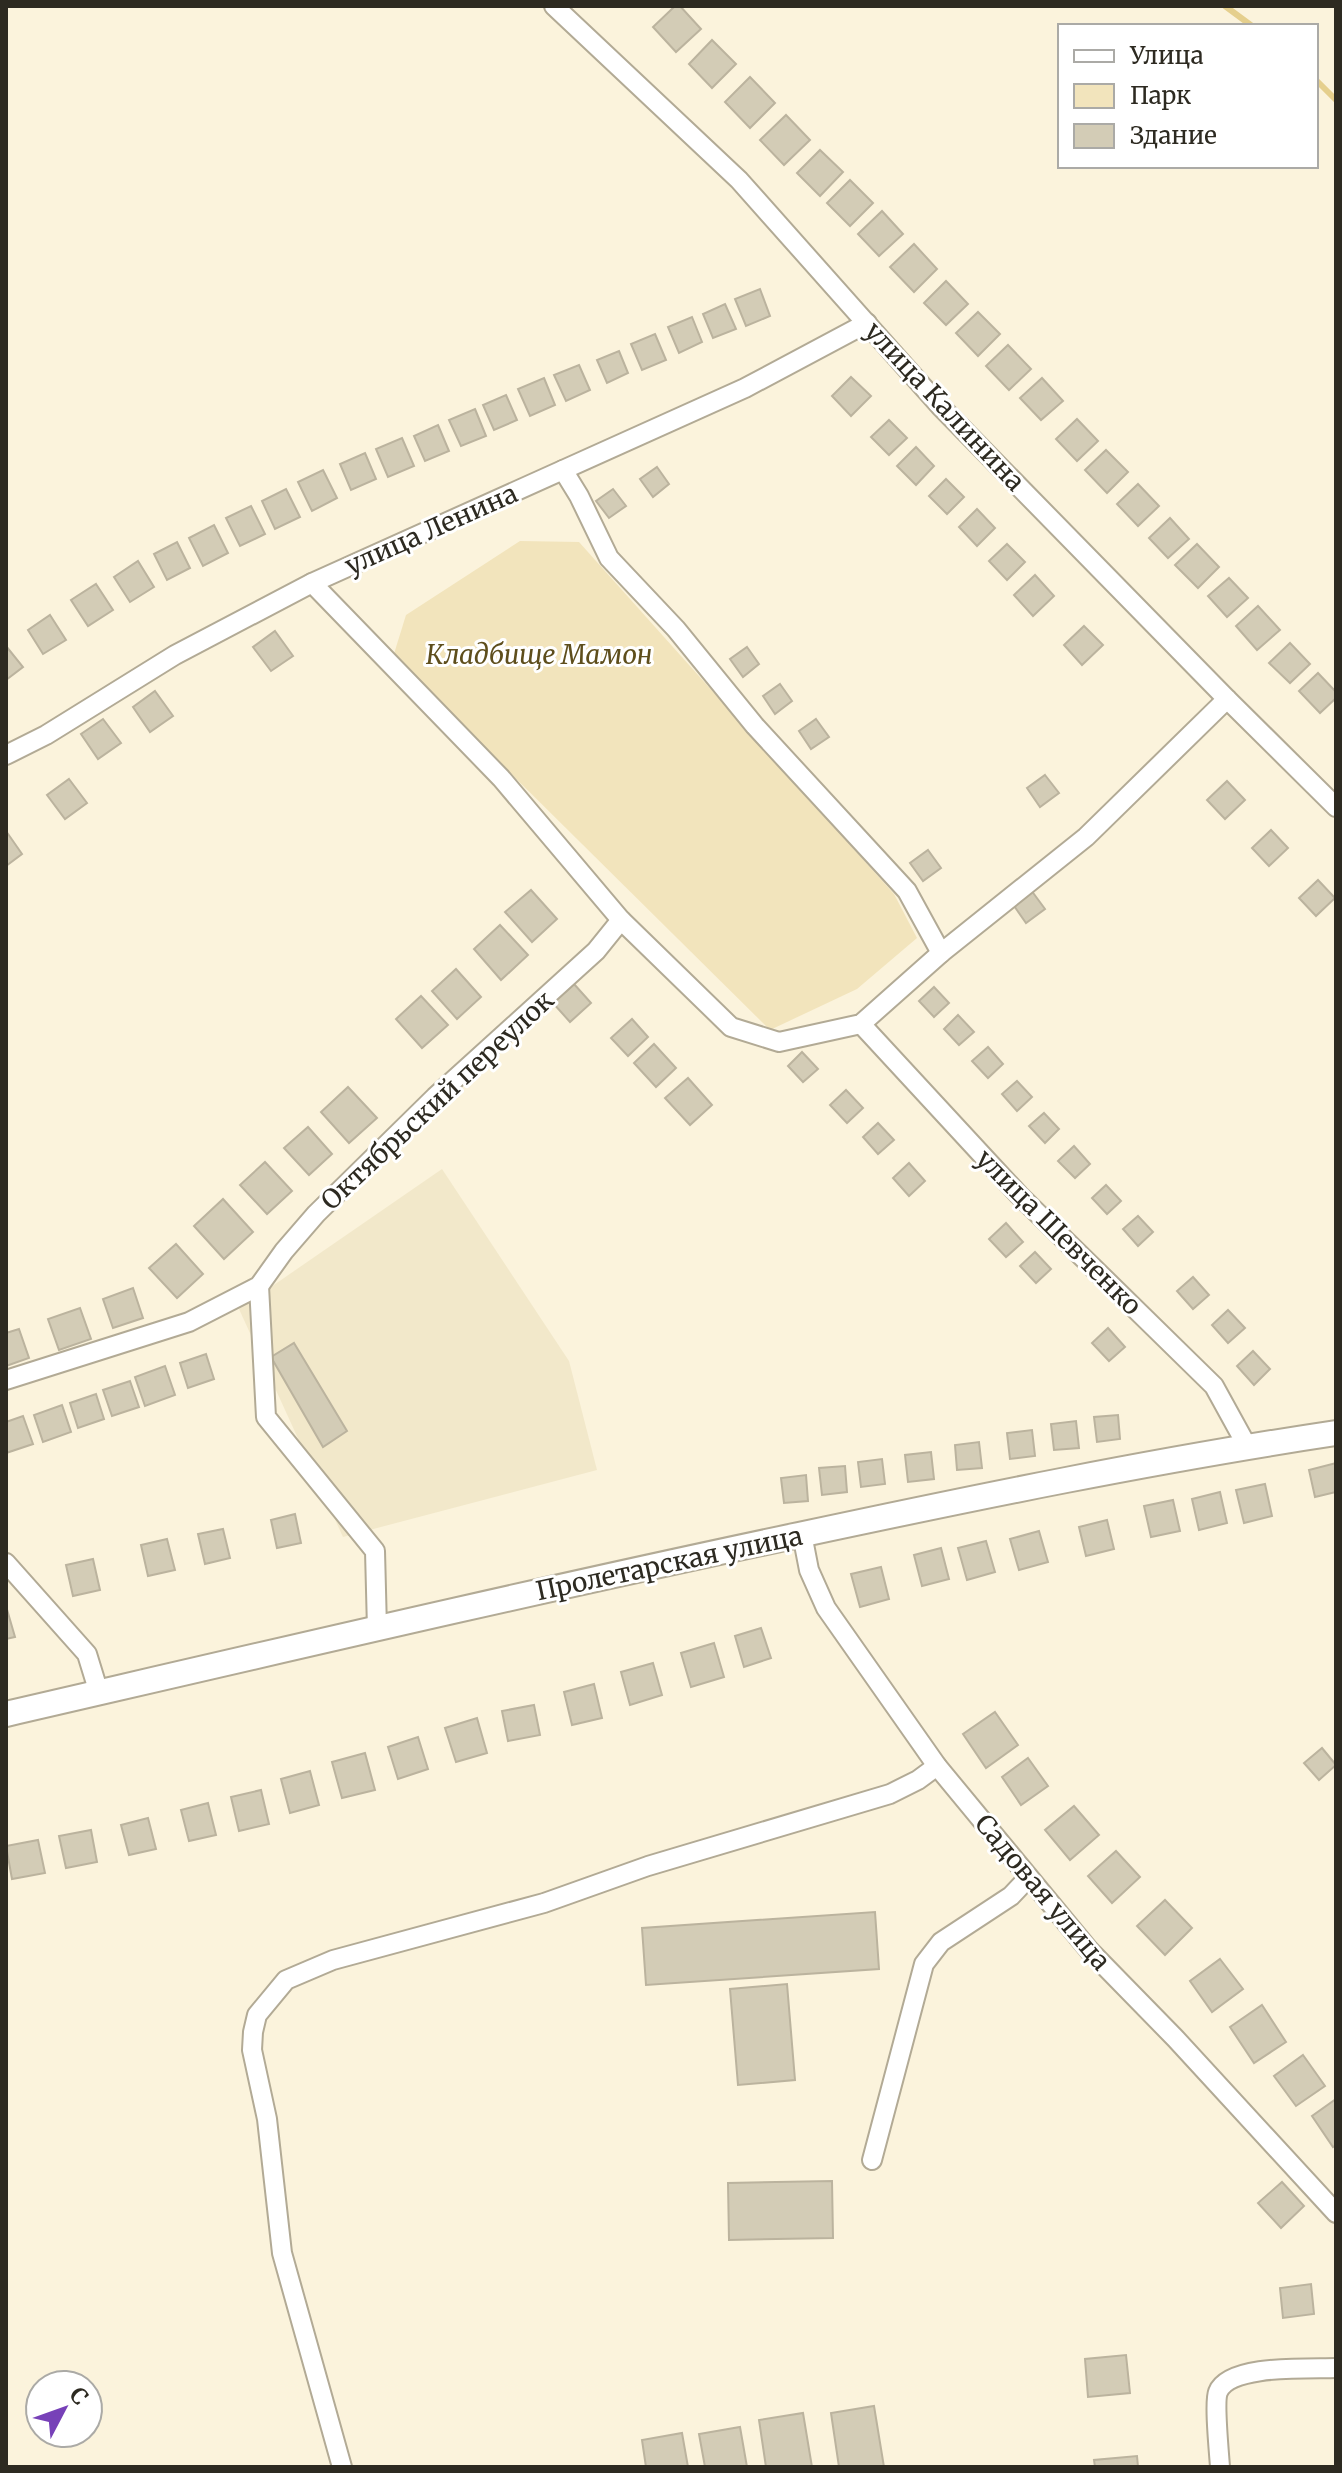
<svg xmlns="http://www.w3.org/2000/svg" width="1342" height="2473" viewBox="0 0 1342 2473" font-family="Merriweather,serif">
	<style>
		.built { fill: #f2e8ca }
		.green { fill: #f2e4bc }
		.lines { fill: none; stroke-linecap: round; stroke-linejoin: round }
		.stream { stroke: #e5cf8d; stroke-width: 6 }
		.building { fill: #d3ccb6; stroke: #bbb39e; stroke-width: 2 }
		.minor-casing { stroke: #b2aa95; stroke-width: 22 }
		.tertiary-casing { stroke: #b2aa95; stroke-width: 28 }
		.minor { stroke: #fff; stroke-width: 18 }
		.tertiary { stroke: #fff; stroke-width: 24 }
		.labels { text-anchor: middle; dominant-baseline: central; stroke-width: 6; stroke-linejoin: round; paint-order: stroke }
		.street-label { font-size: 26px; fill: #2d2a21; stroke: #fff }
		.park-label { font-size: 26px; font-style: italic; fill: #5e4e1c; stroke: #fff }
	</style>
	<rect width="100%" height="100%" fill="#fbf3dc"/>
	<path class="built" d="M442,1169L569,1361L597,1470L343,1537L239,1309Z"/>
	<path class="green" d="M520,541L579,542L894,894L917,938L857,989L770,1030L393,657L406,615Z"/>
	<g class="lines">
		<g class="stream">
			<path d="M1225,6L1252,26"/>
			<path d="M1316,80L1336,100"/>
		</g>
	</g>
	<g class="building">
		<path d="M675,6H680L701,29L676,52L653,27Z"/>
		<path d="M712,40L736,64L712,88L689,64Z"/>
		<path d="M750,77L775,103L750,128L725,102Z"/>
		<path d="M786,115L810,140L784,165L760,140Z"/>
		<path d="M820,150L843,172L820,196L797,173Z"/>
		<path d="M850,180L873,203L850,226L827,203Z"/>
		<path d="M882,211L903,234L879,256L858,234Z"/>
		<path d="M914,244L937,269L914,292L890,267Z"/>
		<path d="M946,281L968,304L946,325L924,303Z"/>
		<path d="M760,289L770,316L746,326L735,299Z"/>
		<path d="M725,304L736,329L713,338L703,314Z"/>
		<path d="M978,312L1000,334L978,356L956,333Z"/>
		<path d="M692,317L702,342L679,353L668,327Z"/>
		<path d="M655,334L666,360L642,370L631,344Z"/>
		<path d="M1008,345L1031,369L1009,390L986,366Z"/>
		<path d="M619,351L628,373L607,383L597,360Z"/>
		<path d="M579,365L590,390L566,401L554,375Z"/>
		<path d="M851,377L871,396L851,416L832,396Z"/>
		<path d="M544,378L555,405L530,416L518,389Z"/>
		<path d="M1042,378L1063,401L1041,420L1020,398Z"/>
		<path d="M506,395L517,420L494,430L483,405Z"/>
		<path d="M475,409L486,436L461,446L449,420Z"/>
		<path d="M1077,419L1098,441L1077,461L1056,439Z"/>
		<path d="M889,420L907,438L889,455L871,437Z"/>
		<path d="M438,425L449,451L425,461L414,436Z"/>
		<path d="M402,438L414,466L388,477L376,449Z"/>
		<path d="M916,447L934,466L916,485L897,466Z"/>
		<path d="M1106,450L1128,472L1107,493L1085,470Z"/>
		<path d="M365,453L376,479L351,490L340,464Z"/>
		<path d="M657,467L669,484L653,497L640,479Z"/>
		<path d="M323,470L337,498L312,511L298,482Z"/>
		<path d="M946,479L964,497L947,514L929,496Z"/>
		<path d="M1138,484L1159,506L1138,526L1117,504Z"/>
		<path d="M286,489L300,517L275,529L262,501Z"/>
		<path d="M613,489L626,506L609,518L596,501Z"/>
		<path d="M251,506L265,534L240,546L226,518Z"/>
		<path d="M977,509L995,528L977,546L959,527Z"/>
		<path d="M1170,518L1189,539L1168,558L1149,538Z"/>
		<path d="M214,525L228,553L203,566L189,538Z"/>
		<path d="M177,542L190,568L167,580L154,554Z"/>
		<path d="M1007,544L1025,562L1007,580L989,561Z"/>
		<path d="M1197,544L1219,567L1198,588L1175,565Z"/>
		<path d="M138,561L154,587L130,602L114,577Z"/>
		<path d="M1035,575L1054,596L1033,616L1014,595Z"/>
		<path d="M1229,578L1248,598L1227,617L1208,596Z"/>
		<path d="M96,584L113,610L88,626L71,600Z"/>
		<path d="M1258,606L1280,630L1257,650L1236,626Z"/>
		<path d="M50,615L66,640L43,654L28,630Z"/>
		<path d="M1084,626L1103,645L1082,665L1064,645Z"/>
		<path d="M275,631L293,656L271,671L253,647Z"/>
		<path d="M1290,643L1310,664L1290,683L1269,663Z"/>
		<path d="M6,646L23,667L6,680Z"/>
		<path d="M747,647L759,664L743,677L730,659Z"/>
		<path d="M1318,673L1336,692V698L1320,713L1299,691Z"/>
		<path d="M780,684L792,701L775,714L763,696Z"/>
		<path d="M155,691L173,716L150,732L133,707Z"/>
		<path d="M103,719L121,743L98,759L81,734Z"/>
		<path d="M816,719L829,737L811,749L799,731Z"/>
		<path d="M1045,775L1059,793L1040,807L1027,788Z"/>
		<path d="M69,779L87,803L65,819L47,795Z"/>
		<path d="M1227,781L1245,800L1225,819L1207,800Z"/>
		<path d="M1271,830L1288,848L1269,866L1252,848Z"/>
		<path d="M6,831L22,854L6,866Z"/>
		<path d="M928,850L941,868L923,881L910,863Z"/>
		<path d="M1318,880L1335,898L1316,916L1299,898Z"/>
		<path d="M531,890L557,919L532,942L505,912Z"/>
		<path d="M1031,890L1045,909L1026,923L1012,903Z"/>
		<path d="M500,925L528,955L501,980L474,949Z"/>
		<path d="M456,969L481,997L457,1019L432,991Z"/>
		<path d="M574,984L591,1003L570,1022L553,1003Z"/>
		<path d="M934,987L949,1003L934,1017L919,1001Z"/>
		<path d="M421,996L448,1025L422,1048L396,1019Z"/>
		<path d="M958,1015L974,1032L959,1045L944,1029Z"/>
		<path d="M632,1019L648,1037L628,1056L611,1038Z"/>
		<path d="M654,1044L676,1068L656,1087L634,1063Z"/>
		<path d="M988,1047L1003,1064L988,1078L972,1061Z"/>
		<path d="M802,1052L818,1069L803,1082L788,1066Z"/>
		<path d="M688,1078L712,1105L690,1125L665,1098Z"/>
		<path d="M1017,1081L1032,1097L1017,1111L1002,1094Z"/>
		<path d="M348,1087L377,1118L349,1143L321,1112Z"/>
		<path d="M846,1090L863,1108L847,1123L830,1105Z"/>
		<path d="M1044,1113L1059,1129L1045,1143L1029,1126Z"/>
		<path d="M878,1123L894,1140L878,1154L863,1137Z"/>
		<path d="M308,1127L332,1154L309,1175L284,1148Z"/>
		<path d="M1074,1146L1090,1164L1075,1178L1058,1161Z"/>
		<path d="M265,1162L292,1191L267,1214L240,1185Z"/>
		<path d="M909,1163L925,1181L909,1196L893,1178Z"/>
		<path d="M1106,1185L1121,1201L1107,1214L1092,1198Z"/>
		<path d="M223,1199L253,1232L224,1259L194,1226Z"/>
		<path d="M1138,1216L1153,1232L1138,1246L1123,1229Z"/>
		<path d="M1006,1223L1023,1242L1006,1257L989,1239Z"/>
		<path d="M176,1244L203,1274L177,1298L149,1268Z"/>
		<path d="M1035,1252L1051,1269L1036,1283L1020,1266Z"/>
		<path d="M1193,1277L1209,1295L1193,1309L1177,1291Z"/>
		<path d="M133,1288L143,1318L113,1328L103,1299Z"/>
		<path d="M80,1308L91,1339L59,1350L48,1319Z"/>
		<path d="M1228,1310L1245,1328L1228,1343L1212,1325Z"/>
		<path d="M1108,1328L1125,1347L1109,1361L1092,1343Z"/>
		<path d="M19,1329L29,1358L6,1366V1333Z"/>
		<path d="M294,1343L347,1431L323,1447L271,1357Z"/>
		<path d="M1253,1351L1270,1369L1254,1385L1237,1366Z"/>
		<path d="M206,1354L214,1379L188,1388L180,1363Z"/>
		<path d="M165,1366L175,1395L145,1406L135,1377Z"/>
		<path d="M130,1381L139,1407L112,1416L103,1390Z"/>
		<path d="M96,1394L104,1419L78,1428L70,1403Z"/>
		<path d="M62,1405L71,1432L43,1442L34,1415Z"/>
		<path d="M1118,1415L1120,1439L1097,1442L1094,1417Z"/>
		<path d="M23,1416L33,1444L6,1453V1422Z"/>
		<path d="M1076,1421L1079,1448L1054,1450L1051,1424Z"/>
		<path d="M1032,1430L1035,1456L1010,1459L1007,1433Z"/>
		<path d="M979,1442L982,1468L957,1470L955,1445Z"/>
		<path d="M931,1452L934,1479L908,1482L905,1455Z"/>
		<path d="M882,1459L885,1484L861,1487L858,1462Z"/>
		<path d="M1336,1463V1492L1315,1497L1309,1470Z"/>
		<path d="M845,1466L847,1492L822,1495L819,1468Z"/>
		<path d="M806,1475L808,1501L784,1503L781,1478Z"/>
		<path d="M1265,1484L1272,1516L1244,1523L1236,1490Z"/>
		<path d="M1220,1492L1227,1523L1199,1530L1192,1499Z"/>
		<path d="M1173,1500L1180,1531L1151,1537L1144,1506Z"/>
		<path d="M295,1514L301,1543L277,1548L271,1520Z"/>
		<path d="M1107,1520L1114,1549L1086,1556L1079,1527Z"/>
		<path d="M223,1529L230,1558L205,1564L198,1534Z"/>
		<path d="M1039,1531L1048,1562L1019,1570L1010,1539Z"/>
		<path d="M167,1539L175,1570L148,1576L141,1545Z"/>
		<path d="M986,1541L995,1572L967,1580L958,1548Z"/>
		<path d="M941,1548L949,1579L922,1586L914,1555Z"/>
		<path d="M93,1559L100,1590L73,1596L66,1565Z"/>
		<path d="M881,1567L889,1599L860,1607L851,1574Z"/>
		<path d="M6,1606L15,1637L6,1639Z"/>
		<path d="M761,1628L771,1658L744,1667L735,1636Z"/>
		<path d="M714,1643L724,1677L691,1687L681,1653Z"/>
		<path d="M653,1663L662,1695L630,1705L621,1672Z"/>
		<path d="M594,1684L602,1718L572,1725L564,1692Z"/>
		<path d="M534,1705L540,1735L508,1741L502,1711Z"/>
		<path d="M995,1712L1018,1745L986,1768L963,1734Z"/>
		<path d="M477,1718L487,1753L456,1762L445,1728Z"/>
		<path d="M418,1737L428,1769L398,1779L388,1747Z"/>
		<path d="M1322,1748L1336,1765L1319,1780L1304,1763Z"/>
		<path d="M365,1753L375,1790L342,1798L332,1762Z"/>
		<path d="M1028,1758L1048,1786L1021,1805L1002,1777Z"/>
		<path d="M310,1771L319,1805L290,1813L281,1779Z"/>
		<path d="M261,1790L269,1824L239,1831L231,1797Z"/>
		<path d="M208,1803L216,1835L189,1841L181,1810Z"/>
		<path d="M1074,1806L1099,1835L1070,1860L1045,1830Z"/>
		<path d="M148,1818L156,1849L129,1855L121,1825Z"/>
		<path d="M91,1830L97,1862L66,1868L59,1836Z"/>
		<path d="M38,1840L45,1873L12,1879L6,1846Z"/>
		<path d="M1116,1851L1140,1877L1112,1903L1088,1876Z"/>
		<path d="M1165,1900L1192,1928L1165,1955L1137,1926Z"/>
		<path d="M875,1912L879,1969L646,1985L642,1928Z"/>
		<path d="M1220,1959L1243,1989L1212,2012L1190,1981Z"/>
		<path d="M787,1984L795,2080L738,2085L730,1989Z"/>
		<path d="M1262,2005L1286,2042L1254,2063L1230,2027Z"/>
		<path d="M1303,2055L1325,2086L1296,2106L1274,2076Z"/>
		<path d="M1336,2099V2145L1333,2147L1312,2116Z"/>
		<path d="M832,2181L833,2238L729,2240L728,2183Z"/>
		<path d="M1282,2182L1304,2206L1281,2228L1258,2203Z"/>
		<path d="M1311,2284L1314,2314L1283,2318L1280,2288Z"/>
		<path d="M1126,2355L1130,2393L1088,2397L1085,2359Z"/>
		<path d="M874,2406L884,2467H839L831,2413Z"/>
		<path d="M803,2413L812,2467H766L759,2420Z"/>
		<path d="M740,2427L747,2467H705L699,2434Z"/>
		<path d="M682,2433L688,2467H646L642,2440Z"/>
		<path d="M1137,2456L1138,2467H1095L1094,2460Z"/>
	</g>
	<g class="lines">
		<defs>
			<g id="minor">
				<path d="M554,6L739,180L940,406L1227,699L1336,807"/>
				<path d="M563,470L579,496L609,558L676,629L755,726L907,891L941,953"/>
				<path d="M312,583L501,778L621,920L731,1027L779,1042L861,1024L941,953L1086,837L1227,699"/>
				<path d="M6,755L46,735L175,655L312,583L745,388L867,323"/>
				<path d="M861,1024L1019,1195L1214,1386L1247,1446"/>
				<path d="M259,1286L266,1417L375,1551L377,1629"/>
				<path d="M6,1380L189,1322L259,1286L284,1251L316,1214L435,1097L596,951L621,920"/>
				<path d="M802,1534L809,1570L826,1608L937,1766L1089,1950L1175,2038L1336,2213"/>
				<path d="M6,1563L87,1654L99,1693"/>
				<path d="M872,2160L924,1964L941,1942L1011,1896L1028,1878"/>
				<path d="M342,2467L282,2253L267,2119L252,2050L253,2032L257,2015L286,1980L333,1960L544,1903L648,1866L890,1794L918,1780L937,1766"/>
				<path d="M1220,2467C1219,2452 1214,2402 1218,2392C1229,2364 1309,2369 1336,2368"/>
			</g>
			<path id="tertiary" d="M6,1714C270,1653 534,1591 799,1535C977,1497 1156,1460 1336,1433"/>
		</defs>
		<use href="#minor" class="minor-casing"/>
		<use href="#tertiary" class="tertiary-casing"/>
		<use href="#minor" class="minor"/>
		<use href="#tertiary" class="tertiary"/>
	</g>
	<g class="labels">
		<g class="street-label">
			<text transform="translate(945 406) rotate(47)">улица Калинина</text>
			<text transform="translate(431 529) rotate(-24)">улица Ленина</text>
			<text transform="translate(437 1100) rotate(-43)">Октябрьский переулок</text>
			<text transform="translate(1059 1232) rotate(45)">улица Шевченко</text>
			<text transform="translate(669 1563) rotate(-12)">Пролетарская улица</text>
			<text transform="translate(1043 1892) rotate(50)">Садовая улица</text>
		</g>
		<g class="park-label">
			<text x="539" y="654">Кладбище Мамон</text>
		</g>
	</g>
	<rect width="1342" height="2473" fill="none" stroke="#2d2a21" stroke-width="16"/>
	<rect x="1058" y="24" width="260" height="144" fill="#ffffff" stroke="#abaaa6" stroke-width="2"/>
	<rect x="1074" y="50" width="40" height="12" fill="#ffffff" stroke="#abaaa6" stroke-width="2"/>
	<text x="1130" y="64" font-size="24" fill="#2d2a21">Улица</text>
	<rect x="1074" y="84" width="40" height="24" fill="#f2e4bc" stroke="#abaaa6" stroke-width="2"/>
	<text x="1130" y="104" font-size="24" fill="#2d2a21">Парк</text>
	<rect x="1074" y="124" width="40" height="24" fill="#d3ccb6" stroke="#abaaa6" stroke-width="2"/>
	<text x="1130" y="144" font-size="24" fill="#2d2a21">Здание</text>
	<g transform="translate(64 2409) rotate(49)"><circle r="38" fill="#ffffff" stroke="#abaaa6" stroke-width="2"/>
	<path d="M0-6L14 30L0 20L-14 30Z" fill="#7741b8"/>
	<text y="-12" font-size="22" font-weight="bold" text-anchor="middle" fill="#2d2a21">С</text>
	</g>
</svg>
